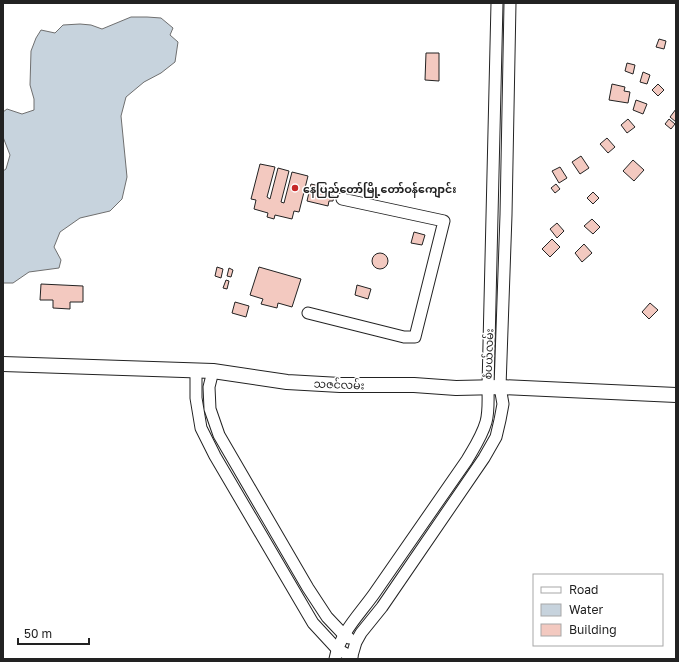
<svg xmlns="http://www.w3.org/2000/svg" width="679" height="662" viewBox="0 0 679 662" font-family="'Golos Text','Noto Sans Myanmar',sans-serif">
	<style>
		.water { fill: #c7d3dd; stroke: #6f6f6f }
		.building { fill: #f3c9c0; stroke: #222 }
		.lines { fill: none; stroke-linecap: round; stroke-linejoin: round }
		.minor-casing { stroke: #222; stroke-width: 13 }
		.major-casing { stroke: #222; stroke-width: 16 }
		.minor { stroke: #fff; stroke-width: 11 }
		.major { stroke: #fff; stroke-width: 14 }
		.poi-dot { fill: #c62828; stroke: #fff; stroke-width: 1.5 }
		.labels { text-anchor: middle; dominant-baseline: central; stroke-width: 3; stroke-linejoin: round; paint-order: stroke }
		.poi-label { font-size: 11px; font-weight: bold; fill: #222; stroke: #fff; text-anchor: start }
		.street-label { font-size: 11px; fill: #222; stroke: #fff }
	</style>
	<rect width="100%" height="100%" fill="#fff"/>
	<path class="water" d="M131,17H147L161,18L173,28L170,35L178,42L175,62L161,73L144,82L126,97L121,116L127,177L122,199L110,211L80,218L60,232L54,247L61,260L59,268L29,272L13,283H3V171L6,169L10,155L3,137V112L7,109L22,114L34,110V99L30,85L31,51L36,38L41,30L55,33L63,25L80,24L91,25L102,29Z"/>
	<g class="building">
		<path d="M659,39L666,41L664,49L656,47Z"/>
		<path d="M426,53H439V81L425,80Z"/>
		<path d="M627,63L635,65L633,74L625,71Z"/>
		<path d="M643,72L650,75L647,84L640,82Z"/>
		<path d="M612,84L625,87L624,91L630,92L628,103L609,100Z"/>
		<path d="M658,84L664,90L658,96L652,90Z"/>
		<path d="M636,100L647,104L643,114L633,110Z"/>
		<path d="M676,109V122L670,117Z"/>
		<path d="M628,119L635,127L627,133L621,125Z"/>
		<path d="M669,119L675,124L671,129L665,124Z"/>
		<path d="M607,138L615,147L608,153L600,144Z"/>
		<path d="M581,156L589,168L580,174L572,162Z"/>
		<path d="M633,160L644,170L634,181L623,171Z"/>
		<path d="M260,164L275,167L267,197L270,199L278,168L289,171L281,202L284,203L292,172L308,176L299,212L294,211L292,219L275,215L274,219L267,217L268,213L254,209L256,200L251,199Z"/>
		<path d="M560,167L567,178L559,183L552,171Z"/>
		<path d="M311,184L332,189L331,195L334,196L333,201H329L328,206L307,201Z"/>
		<path d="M556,184L560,189L555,193L551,188Z"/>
		<path d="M593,192L599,198L593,204L587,198Z"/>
		<path d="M592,219L600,227L593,234L584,226Z"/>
		<path d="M557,223L564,231L557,238L550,229Z"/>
		<path d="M414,232L425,235L422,245L411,243Z"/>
		<path d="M552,239L560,247L550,257L542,249Z"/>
		<path d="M584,244L592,253L582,262L575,253Z"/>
		<circle cx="380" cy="261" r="8"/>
		<path d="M217,267L223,269L221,278L215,276Z"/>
		<path d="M259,267L301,279L292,307L278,303L277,308L261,304L263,299L250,295Z"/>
		<path d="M229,268L233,270L231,277L227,276Z"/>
		<path d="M226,280L229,281L227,289L223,288Z"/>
		<path d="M41,284L83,286V302H70V309L53,308V300H40Z"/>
		<path d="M357,285L371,289L368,299L355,295Z"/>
		<path d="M235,302L249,306L246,317L232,313Z"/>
		<path d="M650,303L658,310L649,319L642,312Z"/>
	</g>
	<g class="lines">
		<defs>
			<g id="minor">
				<path d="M308,313L404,337H415L444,221L342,199"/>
				<path d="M196,371V398L201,428L215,456L313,623L337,649L352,657"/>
				<path d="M213,371L209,387L210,409L219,435L308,588L327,617L344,635L349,638"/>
				<path d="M335,659C340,633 359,615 374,594C405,549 436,504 467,460C474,448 482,436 486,422C489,411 488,399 488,387L497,3"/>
				<path d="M351,659L356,642L361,633L382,607L484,458L496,437L500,420L503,404L500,387L506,215L510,3"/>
			</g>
			<path id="major" d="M3,364L213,371L287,382L340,385H414L456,388L500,387L676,395"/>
		</defs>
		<use href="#minor" class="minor-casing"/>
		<use href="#major" class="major-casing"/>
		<use href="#minor" class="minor"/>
		<use href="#major" class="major"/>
	</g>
	<circle class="poi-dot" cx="295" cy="188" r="4"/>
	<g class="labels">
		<g class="poi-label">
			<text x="303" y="188">နေပြည်တော်မြို့တော်ဝန်ကျောင်း</text>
		</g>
		<g class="street-label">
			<text transform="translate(488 354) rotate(-88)">စံပယ်လမ်း</text>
			<text transform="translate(339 384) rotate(2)">သဇင်လမ်း</text>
		</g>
	</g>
	<rect width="679" height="662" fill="none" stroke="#222222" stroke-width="8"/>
	<rect x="533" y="574" width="130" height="72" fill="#ffffff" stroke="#a7a7a7"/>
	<rect x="541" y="587" width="20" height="6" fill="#ffffff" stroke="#a7a7a7"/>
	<text x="569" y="594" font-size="12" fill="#222222">Road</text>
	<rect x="541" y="604" width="20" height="12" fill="#c7d3dd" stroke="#a7a7a7"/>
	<text x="569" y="614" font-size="12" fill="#222222">Water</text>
	<rect x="541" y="624" width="20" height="12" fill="#f3c9c0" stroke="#a7a7a7"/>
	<text x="569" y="634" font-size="12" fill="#222222">Building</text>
	<path d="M18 638v6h71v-6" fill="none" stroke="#222222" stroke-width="2"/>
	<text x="24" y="638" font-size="12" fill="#222222" stroke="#ffffff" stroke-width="3" paint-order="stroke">50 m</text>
</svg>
